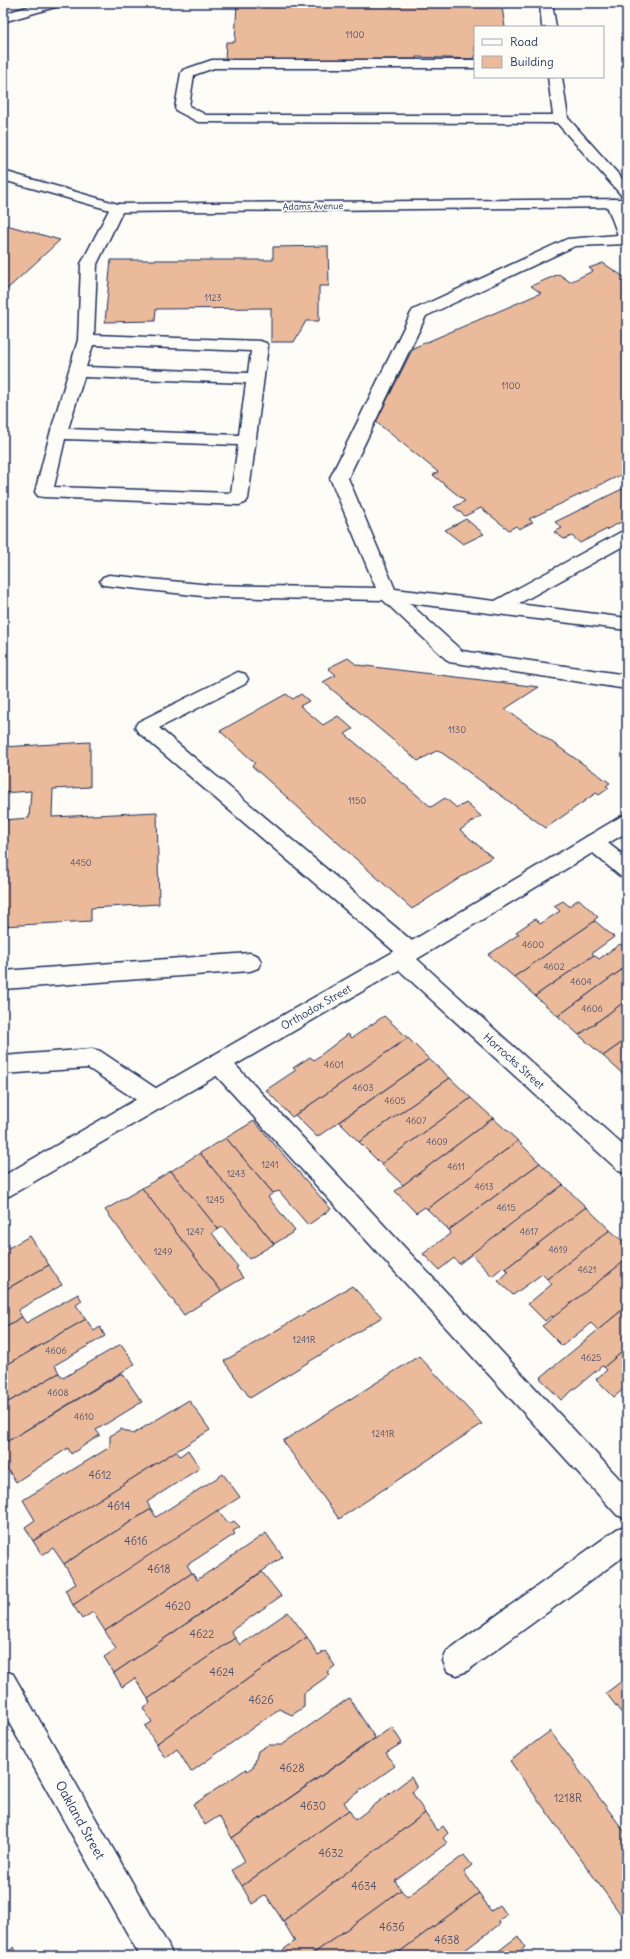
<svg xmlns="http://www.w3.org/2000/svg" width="630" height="1959" viewBox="0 0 630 1959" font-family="Delius,sans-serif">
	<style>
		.building { fill: #eaba9b; stroke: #1b2f5e }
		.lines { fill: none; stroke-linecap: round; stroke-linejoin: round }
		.service-casing { stroke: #1b2f5e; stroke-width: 3 }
		.minor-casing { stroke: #1b2f5e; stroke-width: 3 }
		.service { fill: #fdfcf7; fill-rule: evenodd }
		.minor { fill: #fdfcf7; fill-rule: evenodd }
		.labels { text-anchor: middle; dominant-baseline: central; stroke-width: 3.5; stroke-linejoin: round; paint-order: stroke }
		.number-label { font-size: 9px; fill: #4f526d }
		.far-street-label { font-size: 9px; fill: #1b2f5e; stroke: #fdfcf7 }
		.street-label { font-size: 11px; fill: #1b2f5e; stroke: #fdfcf7 }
		.near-number-label { font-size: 11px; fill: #4f526d }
		.near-street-label { font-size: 13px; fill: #1b2f5e; stroke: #fdfcf7 }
	</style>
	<rect width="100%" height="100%" fill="#fdfcf7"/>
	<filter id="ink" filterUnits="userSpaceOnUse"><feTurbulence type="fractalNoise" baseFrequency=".025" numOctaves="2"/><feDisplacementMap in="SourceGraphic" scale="8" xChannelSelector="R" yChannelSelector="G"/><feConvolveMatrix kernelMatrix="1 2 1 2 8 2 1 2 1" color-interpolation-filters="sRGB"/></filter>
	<g filter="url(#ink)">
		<g class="building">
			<path d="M237,3H508V7H502L505,27H475V59L416,57V59L225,60L226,42H235Z"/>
			<path d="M3,224L60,240L3,293Z"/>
			<path d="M328,246L329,286H319V321H306L294,342H271V308L156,309L155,321L105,322L111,260H273V247Z"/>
			<path d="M603,263L627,279V472L529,519L533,522L519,529L516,526L509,530L481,508L465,516L454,507L465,501L433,475L438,472L376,422L413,348L541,293L531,286L559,274L570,282L593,271L589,268Z"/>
			<path d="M622,489L627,492V519L580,543L572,536L564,539L554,532L562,528L555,522Z"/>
			<path d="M466,519L484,534L463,544L445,530Z"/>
			<path d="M348,658L357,665L539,687L505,709L610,783L606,786L609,788L599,795L596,793L546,828L438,750L418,761L323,682L336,675L328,668Z"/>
			<path d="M286,694L293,699L301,694L309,701L300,706L323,725L338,716L353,729L345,734L431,807L445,798L457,808L466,803L481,816L460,830L492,857L412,909L252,766L255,763L220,731Z"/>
			<path d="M90,742V787L53,789L52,817L157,812L159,904L91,908V921L3,926V820L29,818L31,791L3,793V747Z"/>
			<path d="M579,899L598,917L594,920L595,921L514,977L488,955L519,934L516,932L535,919L540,924L560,911L554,906L563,901L569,906Z"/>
			<path d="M595,921L614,937L592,953L594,955L535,996L514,977Z"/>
			<path d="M620,944L627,949V966L558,1016L535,996L594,955L599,959Z"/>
			<path d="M627,966V1000L579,1035L558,1016Z"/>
			<path d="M627,1000V1039L603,1056L579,1035Z"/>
			<path d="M384,1016L408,1038L295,1115L292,1117L266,1090L296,1070L293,1068L310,1057L314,1060L348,1034L352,1038Z"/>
			<path d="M408,1038L429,1059L317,1137L295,1115Z"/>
			<path d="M627,1039V1076L626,1077L603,1056Z"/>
			<path d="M429,1059L450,1078L359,1142L339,1122Z"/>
			<path d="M450,1078L471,1098L381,1164L359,1142Z"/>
			<path d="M471,1098L493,1118L403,1185L381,1164Z"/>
			<path d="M493,1118L518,1141L427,1209L425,1207L416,1213L395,1191Z"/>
			<path d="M254,1121L331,1209L308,1225L279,1191L273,1193L226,1138Z"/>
			<path d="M226,1138L273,1193L268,1197L295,1231L274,1244L200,1153Z"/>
			<path d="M518,1141L540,1163L449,1230L427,1209Z"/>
			<path d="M200,1153L274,1244L249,1259L223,1227L218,1229L171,1171Z"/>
			<path d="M540,1163L563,1185L459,1264L454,1258L439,1270L423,1254L451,1233L449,1230Z"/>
			<path d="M171,1171L218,1229L212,1233L238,1267L236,1268L243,1278L221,1291L142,1188Z"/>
			<path d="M563,1185L586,1207L505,1269L503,1267L492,1276L471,1254Z"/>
			<path d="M142,1188L221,1291L184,1315L105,1210Z"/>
			<path d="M586,1207L610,1230L547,1279L542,1274L513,1295L498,1281L508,1271L505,1269Z"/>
			<path d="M610,1230L627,1245V1259L554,1317L551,1316L545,1321L528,1304L552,1284L547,1279Z"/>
			<path d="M30,1236L49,1265L3,1291V1251Z"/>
			<path d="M627,1259V1306L598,1330L591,1323L562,1346L542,1326Z"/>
			<path d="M49,1265L62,1285L18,1310L22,1317L3,1328V1291Z"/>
			<path d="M352,1286L382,1317L250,1398L224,1361Z"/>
			<path d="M78,1294L82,1301L76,1305L86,1319L3,1367V1328L22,1317L26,1323Z"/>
			<path d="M627,1306V1348L604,1367L602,1366L561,1400L540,1378Z"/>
			<path d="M86,1319L94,1331L100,1327L105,1336L55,1365L59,1373L3,1405V1367Z"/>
			<path d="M121,1344L135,1364L3,1444V1405L59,1373L63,1378Z"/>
			<path d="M627,1348V1386L614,1397L596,1379L607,1370L604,1367Z"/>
			<path d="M419,1356L482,1424L339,1519L283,1441Z"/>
			<path d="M122,1373L142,1402L96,1430L100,1435L71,1454L68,1448L16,1482L3,1462V1444Z"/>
			<path d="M189,1400L210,1430L33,1541L25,1527L35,1520L23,1500L110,1447V1436L121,1429L133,1434Z"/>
			<path d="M188,1450L200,1468L147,1502L151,1509L64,1564L53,1548L42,1555L33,1541L176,1451L180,1456Z"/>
			<path d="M223,1474L240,1497L73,1605L65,1590L76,1584L64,1564L151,1509L156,1517Z"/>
			<path d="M218,1510L229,1524L234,1521L240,1527L233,1531L235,1534L187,1565L192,1573L105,1631L93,1612L82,1619L73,1605Z"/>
			<path d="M266,1533L283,1557L114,1673L104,1657L116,1649L105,1631L192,1573L197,1580Z"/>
			<path d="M262,1572L281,1596L231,1631L235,1638L148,1699L135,1678L122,1687L114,1673Z"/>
			<path d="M288,1612L307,1637L156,1744L145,1726L152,1722L143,1708L150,1703L148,1699L235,1638L240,1645Z"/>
			<path d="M307,1637L318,1655L325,1651L335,1666L327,1672L329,1675L304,1693V1707L292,1715L279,1709L191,1772L177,1749L165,1758L156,1744Z"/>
			<path d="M627,1677V1720L606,1693Z"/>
			<path d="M349,1698L375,1738L232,1838L219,1816L205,1825L193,1805L246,1769L247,1771L254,1766L258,1751L268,1745H282Z"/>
			<path d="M392,1727L402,1743L386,1753L395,1766L344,1802L349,1810L242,1886L232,1870L245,1861L232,1838Z"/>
			<path d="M550,1731L627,1835V1923L510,1761Z"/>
			<path d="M411,1777L417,1788L412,1792L425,1813L283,1921L266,1895L252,1904L242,1886L349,1810L355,1820Z"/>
			<path d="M425,1813L437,1831L443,1826L448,1833L443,1838L447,1843L395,1881L401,1890L310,1956H287L283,1950L295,1941L283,1921Z"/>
			<path d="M464,1855L472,1865L464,1872L479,1893L394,1956H310L401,1890L407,1897Z"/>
			<path d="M479,1893L491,1911L500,1905L507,1915L499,1921L500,1924L457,1956H394Z"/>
			<path d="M518,1936L525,1947L519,1952L522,1956H492Z"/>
			<path d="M14,1947L18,1956H3V1955Z"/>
		</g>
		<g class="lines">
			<defs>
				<g id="service">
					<path d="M40,3H60L59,6L3,22V14Z"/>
					<path d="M540,3H552L556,27H542Z"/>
					<path d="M212,60H475V68H214L194,75L189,106L206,115H553L548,77H562L568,118L627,184V197L622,196L557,123L198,122L177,111L175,108L181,73L183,70Z"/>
					<path d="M613,199L618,200C628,213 627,228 627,244L575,246L426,316L348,478L395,589L495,601L621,532L627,530V544L518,604L627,618V630L409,603L462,651L627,675V689L449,662L383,600L211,597L103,585L100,581L103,577L109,575L211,585L376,588L330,478L411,313L413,310L567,239L618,235L606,203L608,200Z"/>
					<path d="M117,204L122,205L124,208L97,264L94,335L260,341L266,343L268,346L248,499L245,503L239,505L44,497L38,496L35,492L50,434L78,340L81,264L110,208L112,205ZM93,345L251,351L248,373L86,367ZM84,377L246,383L239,435L68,429ZM65,439L238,445L231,493L54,487Z"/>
					<path d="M238,672L245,674L248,679L245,684L159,728L418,946L421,952L418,958L410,960L402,958L138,732L135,727L138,722Z"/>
					<path d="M593,834L600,837L627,858V878L620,876L586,847L583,842L586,837Z"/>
					<path d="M250,953L258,956L261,962L258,968L250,971L3,989V971Z"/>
					<path d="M92,1049L100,1051L163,1093L167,1100L163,1107L155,1110L147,1107L88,1068L3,1074V1056Z"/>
					<path d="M219,1054L227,1056L627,1487V1519L617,1515L211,1070L208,1063L211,1056Z"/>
					<path d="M627,1525V1554L467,1671L457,1675L447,1671L443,1661L447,1651L617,1529Z"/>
				</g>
				<g id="minor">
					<path d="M3,171L118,204L627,199V207L117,212L3,180Z"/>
					<path d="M627,814V832L417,959L627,1149V1174L619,1171L399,970L11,1195L3,1198V1176L393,952L620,817Z"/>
					<path d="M3,1670L13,1674L168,1945L173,1956H140L3,1712Z"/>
				</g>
			</defs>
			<use href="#service" class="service-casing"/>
			<use href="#minor" class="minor-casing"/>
			<use href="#service" class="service"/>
			<use href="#minor" class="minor"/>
		</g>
	</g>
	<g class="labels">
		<g class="number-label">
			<text x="355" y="34">1100</text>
			<text x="213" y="297">1123</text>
			<text x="511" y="385">1100</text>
			<text x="457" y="729">1130</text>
			<text x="357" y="800">1150</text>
			<text x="81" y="862">4450</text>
			<text x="533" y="944">4600</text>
			<text x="554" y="966">4602</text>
			<text x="581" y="981">4604</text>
			<text x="592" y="1008">4606</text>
			<text x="334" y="1064">4601</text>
			<text x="363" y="1087">4603</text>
			<text x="395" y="1100">4605</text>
			<text x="416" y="1120">4607</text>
			<text x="437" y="1141">4609</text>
			<text x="270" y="1164">1241</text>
			<text x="456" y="1166">4611</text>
			<text x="236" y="1173">1243</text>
			<text x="484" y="1186">4613</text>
			<text x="215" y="1199">1245</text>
			<text x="506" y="1207">4615</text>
			<text x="195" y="1231">1247</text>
			<text x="529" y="1231">4617</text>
			<text x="558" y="1249">4619</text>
			<text x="163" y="1251">1249</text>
			<text x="587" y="1269">4621</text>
			<text x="304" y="1339">1241R</text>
			<text x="56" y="1350">4606</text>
			<text x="591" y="1357">4625</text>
			<text x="58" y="1392">4608</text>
			<text x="84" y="1416">4610</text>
			<text x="383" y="1433">1241R</text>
		</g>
		<g class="far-street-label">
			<text transform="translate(313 206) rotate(-1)">Adams Avenue</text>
		</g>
		<g class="street-label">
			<text transform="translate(316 1007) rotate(-30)">Orthodox Street</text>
			<text transform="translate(514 1061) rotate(42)">Horrocks Street</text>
		</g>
		<g class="near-number-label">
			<text x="100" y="1475">4612</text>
			<text x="119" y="1506">4614</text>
			<text x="136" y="1541">4616</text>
			<text x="159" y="1569">4618</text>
			<text x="178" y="1606">4620</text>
			<text x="202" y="1634">4622</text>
			<text x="222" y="1672">4624</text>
			<text x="261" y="1700">4626</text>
			<text x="292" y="1768">4628</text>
			<text x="568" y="1798">1218R</text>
			<text x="313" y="1806">4630</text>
			<text x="331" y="1853">4632</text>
			<text x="364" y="1886">4634</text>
			<text x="392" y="1927">4636</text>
			<text x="447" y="1940">4638</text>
		</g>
		<g class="near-street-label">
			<text transform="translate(80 1820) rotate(61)">Oakland Street</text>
		</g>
	</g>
	<rect width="630" height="1959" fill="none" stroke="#fdfcf7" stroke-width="16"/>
	<rect x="8" y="8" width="614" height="1943" fill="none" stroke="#1b2f5e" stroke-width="1.5" filter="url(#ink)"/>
	<rect x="474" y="26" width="130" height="52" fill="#fdfcf7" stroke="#a3aaba"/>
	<rect x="482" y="39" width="20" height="6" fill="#fdfcf7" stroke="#a3aaba"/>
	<text x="510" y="46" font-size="12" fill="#1b2f5e">Road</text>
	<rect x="482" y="56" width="20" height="12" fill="#eaba9b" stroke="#a3aaba"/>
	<text x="510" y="66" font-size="12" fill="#1b2f5e">Building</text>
</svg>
